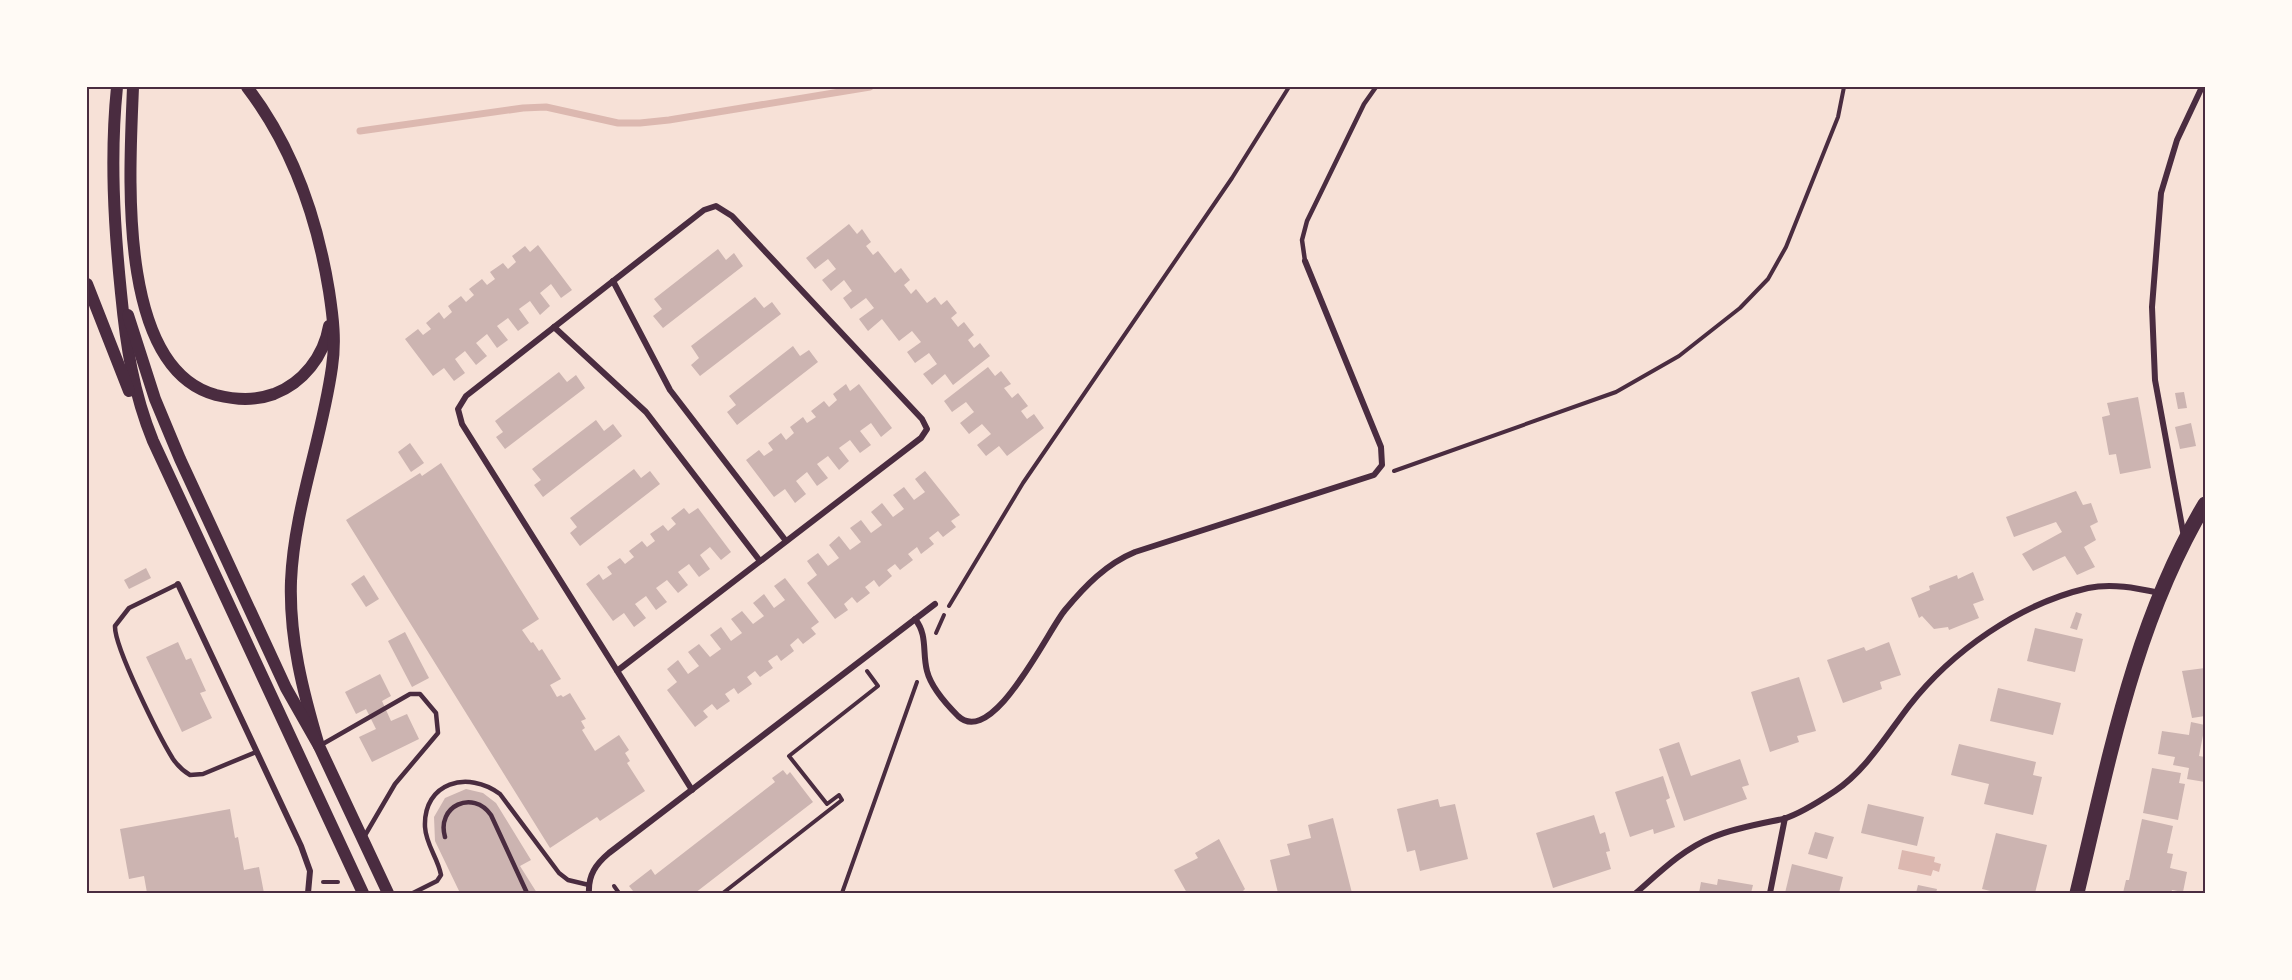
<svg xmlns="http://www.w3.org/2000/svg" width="2292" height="980" viewBox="0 0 2292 980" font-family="'Fira Sans Condensed',sans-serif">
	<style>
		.water { fill: #dcb8b0 }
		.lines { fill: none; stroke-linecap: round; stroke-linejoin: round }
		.stream { stroke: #dcb8b0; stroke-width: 7 }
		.building { fill: #ccb4b1 }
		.path { stroke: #4a2c40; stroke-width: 4 }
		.service { stroke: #4a2c40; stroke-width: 4.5 }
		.minor { stroke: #4a2c40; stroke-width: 6 }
		.secondary { stroke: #4a2c40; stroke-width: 12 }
		.primary { stroke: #4a2c40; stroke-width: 15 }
		.neatline { fill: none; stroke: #4a2c40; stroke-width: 2 }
	</style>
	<rect width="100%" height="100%" fill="#f7e1d7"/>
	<path class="water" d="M1902,850L1935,857L1934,862L1941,864L1939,872L1933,870L1931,876L1898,869Z"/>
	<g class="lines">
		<path class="stream" d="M360,131L523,108L546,107L618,123H640L669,120L870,87"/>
	</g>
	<g class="building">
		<path d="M849,224L857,234L862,229L871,242L866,246L873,255L878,251L895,273L901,268L910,280L904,285L911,294L916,289L927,303L935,297L941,305L947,300L957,313L951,318L958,327L964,322L974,335L968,340L974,348L980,343L990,356L953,385L945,374L932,385L923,374L937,364L929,353L915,363L907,352L921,342L912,331L899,341L882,319L868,331L859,319L874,308L866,298L851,309L843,298L852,291L844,280L831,291L822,280L836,269L828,259L815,269L806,258Z"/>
		<path d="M538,245L572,290L561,298L551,284L540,293L550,306L540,315L530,301L519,309L529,323L518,331L508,318L497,326L508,340L497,348L487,334L476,343L487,356L476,365L465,351L455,359L465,373L454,381L444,368L433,376L405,339L418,329L423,335L431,329L426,323L439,312L444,319L452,312L448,306L461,296L466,302L474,295L469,289L482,279L487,285L495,279L490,272L503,263L508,269L516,262L512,256L525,246L530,252Z"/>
		<path d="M718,249L726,260L734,253L743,266L663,328L653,316L662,309L654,299Z"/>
		<path d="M755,297L764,308L772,302L781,314L700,376L691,365L699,358L691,346Z"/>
		<path d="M793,346L800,356L809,350L818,362L737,425L727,412L736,405L729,396Z"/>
		<path d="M988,367L995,376L1001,371L1011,384L1004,388L1012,398L1018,393L1028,406L1021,411L1027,419L1034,414L1044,428L1007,456L999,446L986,456L977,445L991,434L982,424L969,434L960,423L974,412L966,402L952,412L944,401Z"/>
		<path d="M559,372L567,382L576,375L585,388L505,449L496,437L503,432L495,421Z"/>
		<path d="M846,384L850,391L859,384L892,428L881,437L871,423L860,431L871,445L860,453L850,440L839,448L849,461L839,470L828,456L817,464L828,478L817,486L807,472L796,481L806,494L795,503L785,489L774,497L746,460L759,450L764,456L773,450L768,443L781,433L786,440L794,433L790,427L803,417L807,423L816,417L811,411L824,401L829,407L837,400L833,394Z"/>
		<path d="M2184,392L2187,408L2178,409L2175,393Z"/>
		<path d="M2138,397L2151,468L2120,474L2116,454L2109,455L2102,417L2110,415L2107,403Z"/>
		<path d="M596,420L604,431L613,424L622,436L543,497L534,485L541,480L532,469Z"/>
		<path d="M2191,423L2196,446L2180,449L2175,427Z"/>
		<path d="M410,443L424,463L411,472L398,452Z"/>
		<path d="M441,463L539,619L522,630L531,643L533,642L539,651L542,649L561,679L550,685L557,697L561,695L563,697L570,693L586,719L581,721L585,728L582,730L595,751L619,735L629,750L625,753L630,761L627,763L645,791L600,821L597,817L550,848L346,520L420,473L422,476Z"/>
		<path d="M634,469L641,478L650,471L660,484L580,546L570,533L577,527L570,518Z"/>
		<path d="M925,471L960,515L951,521L956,527L943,537L938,531L929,538L934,544L921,554L917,547L908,554L913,560L900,570L895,564L887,570L892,576L879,587L874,580L865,587L870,593L857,603L852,597L844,604L848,610L835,619L807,583L817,575L807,561L818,553L828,566L839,558L829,545L839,536L850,550L861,542L850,528L861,520L871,533L882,525L871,512L882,503L893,517L904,509L893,495L904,487L914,500L925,492L915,479Z"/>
		<path d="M2076,491L2083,505L2091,503L2098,522L2090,526L2096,540L2084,547L2095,567L2077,575L2065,556L2033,571L2022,554L2062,532L2056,522L2014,537L2006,517Z"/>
		<path d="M684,508L689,514L698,508L731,552L721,560L710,547L700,555L710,569L699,577L689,564L678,572L688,585L678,593L667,580L656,588L667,602L656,610L646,596L635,604L646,618L634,627L624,613L613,621L586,584L599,574L603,580L612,574L607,567L620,558L625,564L634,557L629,551L642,541L647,547L655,541L650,534L663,525L668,531L676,524L671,518Z"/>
		<path d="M146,568L151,578L129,589L124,580Z"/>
		<path d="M1973,572L1984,600L1973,604L1979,618L1949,630L1948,627L1934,629L1922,616L1919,618L1911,598L1930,590L1929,586L1957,575L1958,579Z"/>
		<path d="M364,575L379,599L366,607L351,584Z"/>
		<path d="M785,578L819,622L811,628L816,634L803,644L798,638L790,645L794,651L781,661L777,655L768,661L773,668L760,677L755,671L747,677L752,684L738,694L734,688L725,694L730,701L717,710L712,704L703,711L708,717L695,727L667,690L677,682L667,669L678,660L688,674L699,666L688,652L699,644L710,657L721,649L710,635L721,627L731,641L742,633L731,619L742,611L753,624L764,616L753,603L764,594L774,608L785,600L774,586Z"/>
		<path d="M2076,612L2082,614L2077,630L2070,628Z"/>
		<path d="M2035,628L2083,639L2075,672L2027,661Z"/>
		<path d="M405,632L429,678L412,687L388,641Z"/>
		<path d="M178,642L186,660L191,658L206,691L200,693L212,718L182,732L146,657Z"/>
		<path d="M1889,642L1901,675L1880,682L1882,689L1843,703L1827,660L1864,647L1866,651Z"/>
		<path d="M2205,668V716L2192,718L2182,671Z"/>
		<path d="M380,674L391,696L382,701L391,721L407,714L419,739L372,762L359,737L376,729L366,709L356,714L345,692Z"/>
		<path d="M1799,677L1816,731L1797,736L1799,742L1770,752L1751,692Z"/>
		<path d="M1998,688L2061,703L2053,735L1990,721Z"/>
		<path d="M2191,722L2205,725L2199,756L2205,757V782L2187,779L2189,768L2173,765L2175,757L2158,754L2162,731L2189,735Z"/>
		<path d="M1679,742L1691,776L1740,759L1749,785L1742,787L1747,799L1684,821L1659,749Z"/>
		<path d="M1959,744L2036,762L2033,775L2042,777L2033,815L1984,804L1989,784L1951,775Z"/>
		<path d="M2152,768L2181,773L2179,783L2185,784L2178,820L2143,813Z"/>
		<path d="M783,770L787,775L790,772L813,802L695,893H630L633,891L629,886L651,869L655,875L775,782L772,778Z"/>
		<path d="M1663,776L1670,798L1666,800L1675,827L1654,834L1653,829L1630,837L1615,792Z"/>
		<path d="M466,789L483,793L496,803L531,860L520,866L537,893H460L435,841L434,817L445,798Z"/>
		<path d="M1438,799L1440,807L1455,804L1468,859L1420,871L1415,850L1407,852L1397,809Z"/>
		<path d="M1868,804L1924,817L1917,846L1861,833Z"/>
		<path d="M230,809L235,838L238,837L244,870L259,867L264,893H147L144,876L129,879L120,829Z"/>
		<path d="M1594,815L1600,834L1605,832L1610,851L1606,852L1611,869L1553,888L1536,833Z"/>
		<path d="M1333,818L1352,893H1278L1270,860L1290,855L1287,844L1311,838L1308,825Z"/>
		<path d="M2142,819L2173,826L2167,853L2173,854L2170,868L2187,872L2183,892L2172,890L2171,893H2123L2126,880H2129Z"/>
		<path d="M1815,832L1834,837L1827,859L1808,854Z"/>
		<path d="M1996,833L2047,845L2035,893H1999L1982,889Z"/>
		<path d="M1219,839L1245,889L1241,893H1187L1174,870L1198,858L1195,853Z"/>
		<path d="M1792,864L1843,877L1839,893H1785Z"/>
		<path d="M1718,879L1753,885L1751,893H1699L1701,882L1717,885Z"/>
		<path d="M1918,885L1937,889L1936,893H1916Z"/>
	</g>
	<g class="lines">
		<g class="path">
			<path d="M1394,471L1616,392L1679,356L1740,308L1768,279L1786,247L1838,117L1844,87"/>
			<path d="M949,606L1023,483L1232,178L1289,87"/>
			<path d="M936,633L944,615"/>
			<path d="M323,882H338"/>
			<path d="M614,886L619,893"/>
			<path d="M723,893L842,800L839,795L827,804L789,756L878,686L867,671"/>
			<path d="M842,893L917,682"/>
		</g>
		<g class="service">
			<path d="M1305,261L1302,240L1307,221L1364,104L1376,87"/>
			<path d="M178,584L129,608L115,626C114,647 160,738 173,759C178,766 183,771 190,775L203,774L256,752"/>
			<path d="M321,745L410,694H420L436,713L438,733L395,784L364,837"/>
			<path d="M445,837C436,806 473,789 491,815L527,893"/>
			<path d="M413,893L437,881L441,875C438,858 426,845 425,827C423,782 468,770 500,794L559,873L568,880L589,885"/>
		</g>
		<g class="minor">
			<path d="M613,281L670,390L786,541"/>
			<path d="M554,327L646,412L760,561"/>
			<path d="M2184,537L2155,380L2152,307L2161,193L2177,140L2202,87"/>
			<path d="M178,584L301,846L310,871L308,893"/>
			<path d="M915,619C928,635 922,652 927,671C931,687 947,705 958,716C993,749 1048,630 1065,610C1085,586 1106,564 1135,552L1374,475L1382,465L1381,447L1305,261"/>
			<path d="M617,671L921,438L927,429L922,419L732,216L716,206L704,210L466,396L458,409L462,424L692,790"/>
			<path d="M589,893C588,875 596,864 609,853L935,604"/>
			<path d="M1636,893C1660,872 1683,849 1713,837C1735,828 1759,824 1783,819C1800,814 1820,801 1835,791C1866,770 1886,736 1909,706C1952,651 2019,604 2088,588C2112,583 2136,588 2160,593"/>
			<path d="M1770,893L1785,818"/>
		</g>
		<g class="secondary">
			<path d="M117,87C110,156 114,224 121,293C126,345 133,392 153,441L363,893"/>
			<path d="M133,87C130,168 115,368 216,395C237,400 254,401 274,394C303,383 324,356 329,326"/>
			<path d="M247,87C293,147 317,217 329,291C333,317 336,341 332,367C322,439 294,509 291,581C289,638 303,692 319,746"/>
			<path d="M87,284L129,391"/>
			<path d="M128,315L155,399L180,459L286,688L319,746L388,893"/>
		</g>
		<path class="primary" d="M2077,893C2109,760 2134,623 2205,504"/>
	</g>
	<rect width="2292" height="980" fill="none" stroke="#fffaf5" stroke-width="177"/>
	<rect x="88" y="88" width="2116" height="804" class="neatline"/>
</svg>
